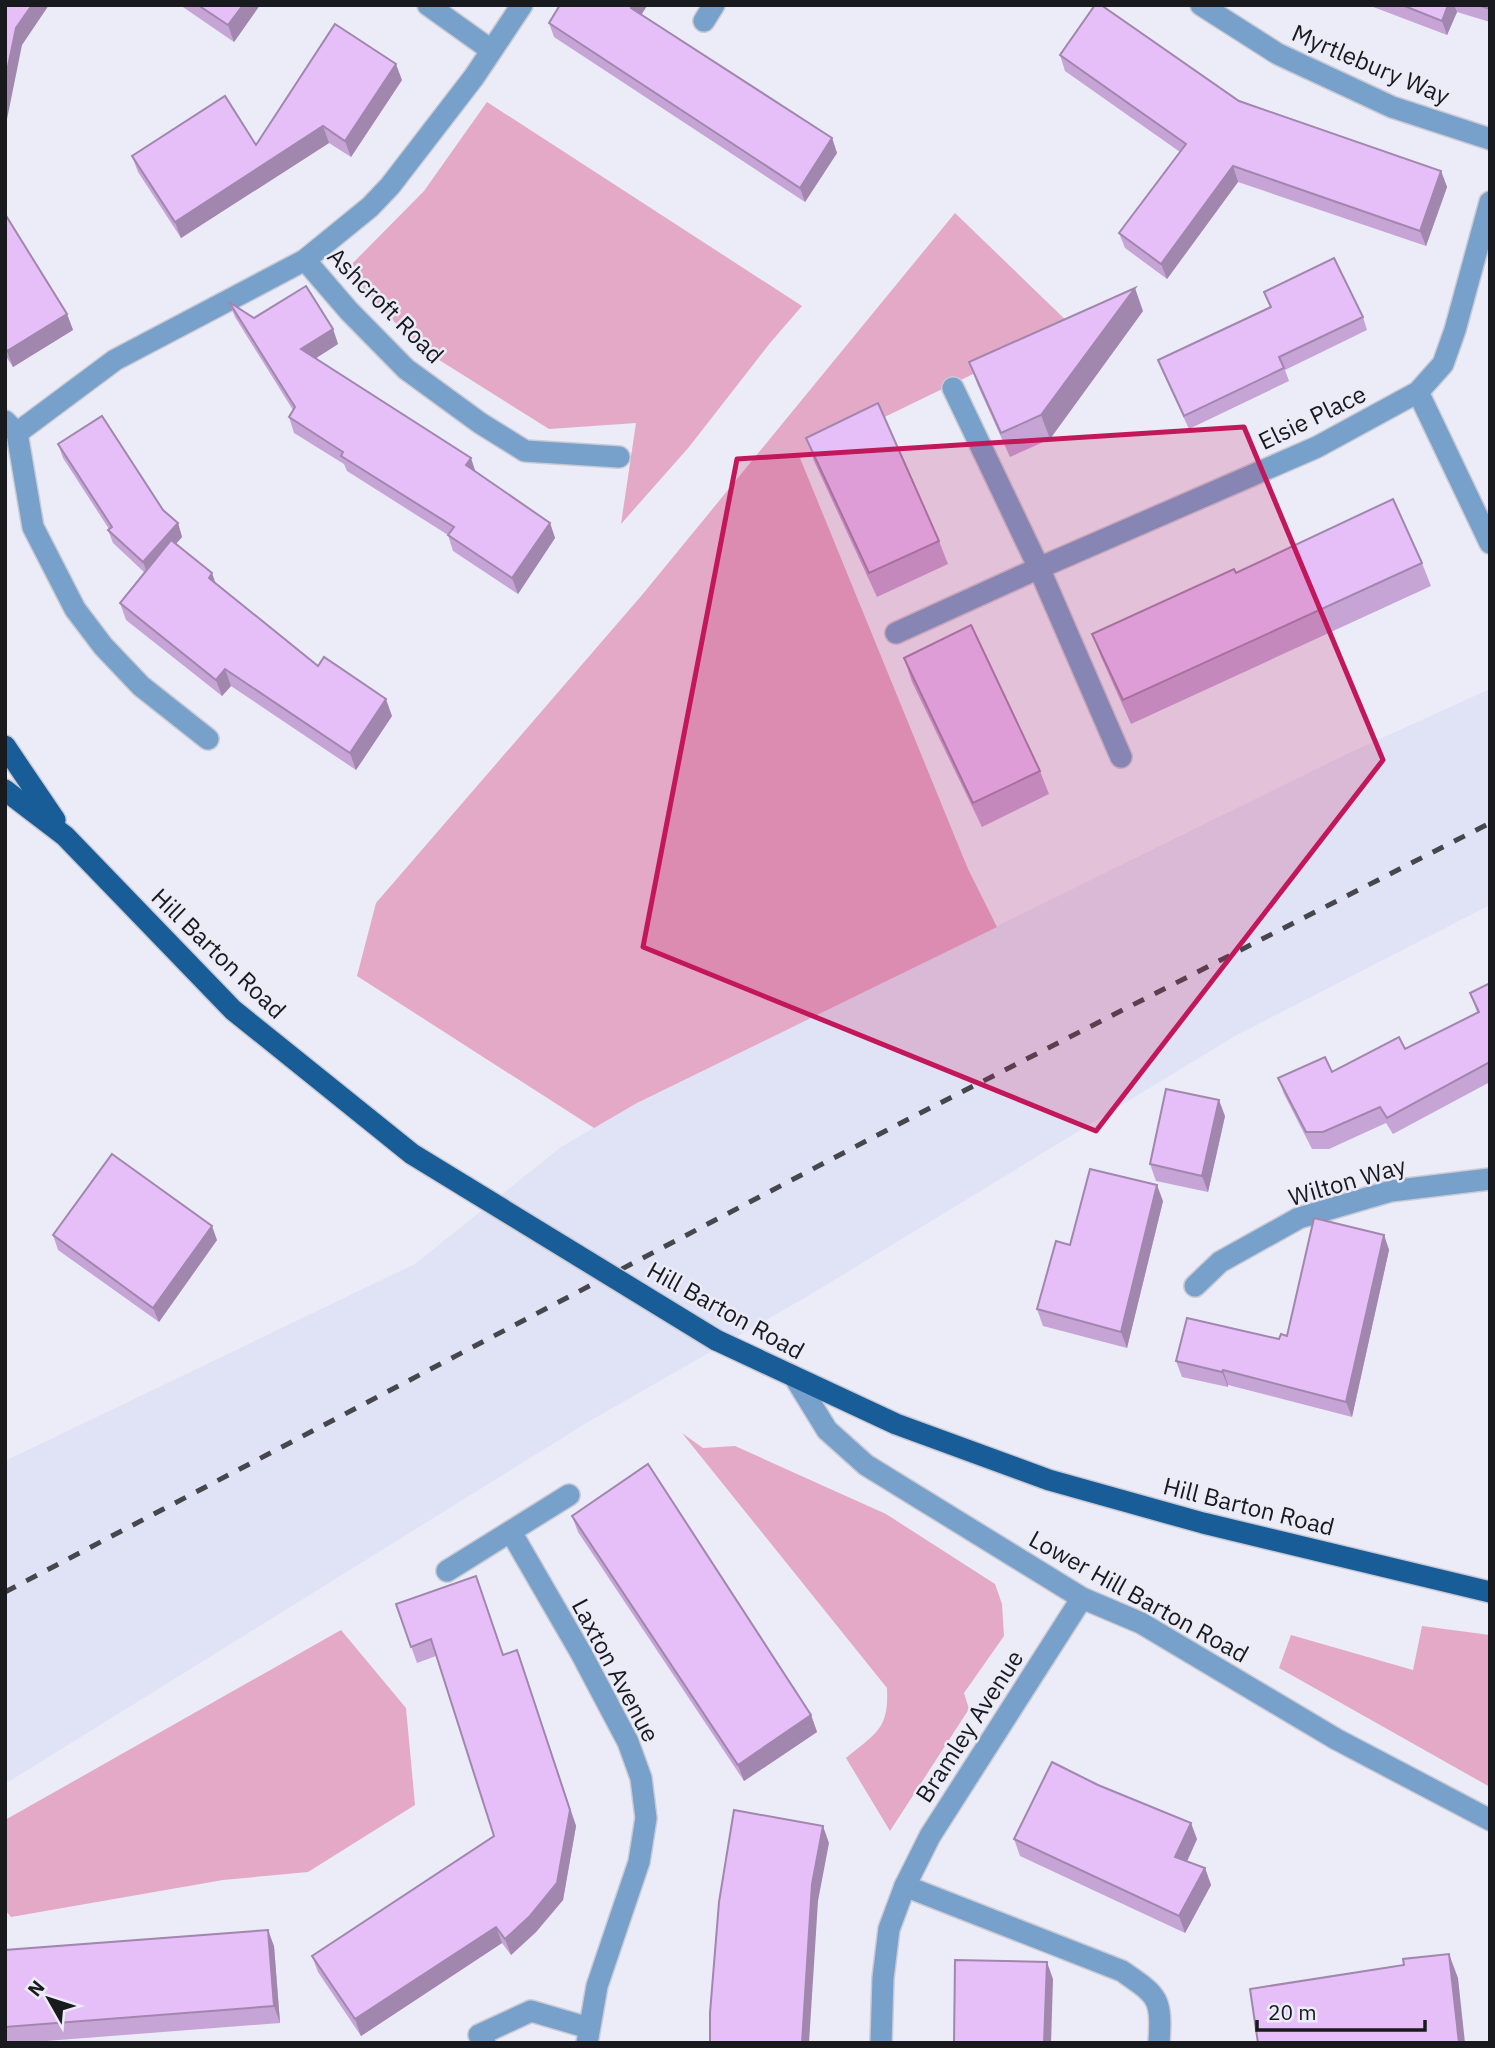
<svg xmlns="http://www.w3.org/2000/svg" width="1495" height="2048" viewBox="0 0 1495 2048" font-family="'IBM Plex Sans',sans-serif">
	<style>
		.built { fill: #e0e2f5 }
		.green { fill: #e3a9c6 }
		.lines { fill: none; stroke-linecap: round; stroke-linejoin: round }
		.minor-casing { stroke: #c9cad5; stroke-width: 24 }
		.major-casing { stroke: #c9cad5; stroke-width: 24 }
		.minor { stroke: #77a1ca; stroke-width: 21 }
		.major { stroke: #185d97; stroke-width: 21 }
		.rail { stroke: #46474c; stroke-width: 5; stroke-dasharray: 12 12; stroke-linecap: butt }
		.major-bridge-casing { stroke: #c9cad5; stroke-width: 24; stroke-linecap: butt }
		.major-bridge { stroke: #185d97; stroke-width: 21 }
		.wall { fill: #c6a4d5 }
		.shaded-wall { fill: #a186ae }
		.building { fill: #e6bff8; stroke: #a186ae; stroke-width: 2 }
		.marked { fill: #c2185b; fill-opacity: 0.2; stroke: #c2185b; stroke-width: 5; stroke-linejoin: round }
		.labels { text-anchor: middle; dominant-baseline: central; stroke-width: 5; stroke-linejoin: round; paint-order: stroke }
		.street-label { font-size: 24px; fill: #191a1e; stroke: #ebecf8 }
	</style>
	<rect width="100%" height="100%" fill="#ebecf8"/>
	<path class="built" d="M1490,689V905L1235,1036L808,1296L588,1422L5,1784V1461L415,1264L561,1147L637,1103L1349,753Z"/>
	<g class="green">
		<path d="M487,102L802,306L770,343L689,447L621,524L636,423L549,429L417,346L346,270L424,191Z"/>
		<path d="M955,213L1072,326L800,458L968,869L997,927L637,1103L594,1128L357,976L376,903L642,595Z"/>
		<path d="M682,1433L703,1448L735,1446L886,1514L995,1584L1002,1604L1004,1636L964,1693L969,1709L890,1831L846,1758C876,1733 889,1730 887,1688Z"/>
		<path d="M1422,1626L1490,1635V1787L1279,1668L1291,1635L1413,1670Z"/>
		<path d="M341,1630L406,1708L415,1805L308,1872L223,1880L11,1917L5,1910V1820Z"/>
	</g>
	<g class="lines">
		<defs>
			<g id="minor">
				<path d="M428,5L491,50"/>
				<path d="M1201,5L1278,54L1392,107L1490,139"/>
				<path d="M704,21L714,5"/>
				<path d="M305,260L349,311L406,369L480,423L525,451L619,457"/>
				<path d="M1418,392L1490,543"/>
				<path d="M5,421L17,433L33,527L75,609L103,646L141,686L208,739"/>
				<path d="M17,433L115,360L305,260L370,207L390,186L474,77L522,5"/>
				<path d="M896,633L1039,568L953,388"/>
				<path d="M1121,757L1039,568L1317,447L1418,392L1443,364L1455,330L1490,202"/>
				<path d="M1195,1286L1220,1262L1299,1218L1391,1191L1490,1179"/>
				<path d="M795,1378L827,1430L866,1465L1082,1598L1141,1623L1336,1739L1490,1820"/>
				<path d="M511,1532L581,1653L628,1742L641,1778L646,1818L639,1862L597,1986L587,2043"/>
				<path d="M447,1571L569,1495"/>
				<path d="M905,1886L1122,1971C1158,1996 1162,1997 1159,2043"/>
				<path d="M485,2043L479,2035L531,2011L589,2028"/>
				<path d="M881,2043L883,1978L889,1929L905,1886L930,1836L1082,1598"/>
			</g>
			<g id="major">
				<path d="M5,746L55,820"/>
				<path d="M5,790L65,836L233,1010L412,1154L466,1187"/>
				<path d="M716,1340L896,1424L1049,1480L1203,1523L1490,1592"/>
			</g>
		</defs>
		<use href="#minor" class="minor-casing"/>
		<use href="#major" class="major-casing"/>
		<use href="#minor" class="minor"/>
		<use href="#major" class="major"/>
		<path class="rail" d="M5,1592L891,1128L1490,823"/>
		<defs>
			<path id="major-bridge" d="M466,1187L716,1340"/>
		</defs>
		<use href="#major-bridge" class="major-bridge-casing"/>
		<use href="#major-bridge" class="major-bridge"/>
	</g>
	<g class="wall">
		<path d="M180,5H260L234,42Z"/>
		<path d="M560,5H647L641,15L832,138L837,153L805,202L554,37L549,23Z"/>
		<path d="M1368,5H1490V22L1457,12L1447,35Z"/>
		<path d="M1060,55L1239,101L1441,171L1447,187L1426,246L1238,182L1167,279L1125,248L1119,233L1180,152L1065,71Z"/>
		<path d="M402,80L351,157L329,143L181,238L138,172L132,156L256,145Z"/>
		<path d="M5,214L67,314L73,330L13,367L5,355Z"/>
		<path d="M1264,292L1363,317L1367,330L1285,370L1289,381L1189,429L1163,373L1158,360L1270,307Z"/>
		<path d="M229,302L254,318L333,329L338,344L316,358L476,472L550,523L555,538L518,594L453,551L448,535L347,471L344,464L294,433L289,417L293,410L235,317Z"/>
		<path d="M1143,311L1050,439L1010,457L978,386L969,362Z"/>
		<path d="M806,438L939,541L948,564L877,597L814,461Z"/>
		<path d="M58,444L163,510L178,523L182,537L176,544L215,583L318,666L392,716L356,770L231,686L222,696L126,620L120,603L145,573L113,543L108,530L109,529L63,458Z"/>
		<path d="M1422,563L1431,586L1131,724L1101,657L1092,634L1236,573Z"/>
		<path d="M904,658L1040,771L1049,794L982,827L912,682Z"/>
		<path d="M1490,983V1082L1393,1134L1386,1123L1329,1149H1312L1284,1094L1278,1078L1332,1072L1405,1049L1477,1012L1470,993Z"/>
		<path d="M1225,1116L1208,1192L1156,1181L1150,1164Z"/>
		<path d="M1163,1201L1127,1348L1043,1326L1037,1309Z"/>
		<path d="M53,1235L217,1240L159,1322L58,1250Z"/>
		<path d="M1384,1235L1389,1250L1352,1417L1228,1385V1387L1182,1377L1176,1361L1279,1339L1287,1336Z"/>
		<path d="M572,1516L811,1715L817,1732L744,1781L578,1532Z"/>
		<path d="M396,1604L503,1655L523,1667L576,1826L563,1900L536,1932L511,1955L502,1943L361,2036L318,1972L312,1956L494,1836L436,1656L417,1663Z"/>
		<path d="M1014,1839H1197L1187,1862L1205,1868L1211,1885L1185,1933L1020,1856Z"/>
		<path d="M274,1946L280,2023L20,2043H5V1950Z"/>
	</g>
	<g class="shaded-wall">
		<path d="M32,5H49L22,45L5,129V81L16,28Z"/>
		<path d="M243,5H260L234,42L228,25Z"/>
		<path d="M633,5L647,6L636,23L631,8Z"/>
		<path d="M1448,5H1454L1457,12L1447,35L1442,21Z"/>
		<path d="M396,64L402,80L351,157L345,141Z"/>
		<path d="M323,126L329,143L181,238L175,222Z"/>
		<path d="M832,138L837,153L805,202L800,188Z"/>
		<path d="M1233,166L1238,182L1167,279L1161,264Z"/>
		<path d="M1441,171L1447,187L1426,246L1420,231Z"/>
		<path d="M1135,288L1143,311L1050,439L1041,415Z"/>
		<path d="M67,314L73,330L13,367L7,351Z"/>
		<path d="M333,329L338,344L307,364L301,349Z"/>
		<path d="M471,458L476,473L466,465Z"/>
		<path d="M178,523L182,537L148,575L143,562Z"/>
		<path d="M550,523L555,538L518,594L512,578Z"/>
		<path d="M212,573L218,590L209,578Z"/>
		<path d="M225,669L231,686L222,696L216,680Z"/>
		<path d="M386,699L392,716L356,770L350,753Z"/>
		<path d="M1219,1100L1225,1116L1208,1192L1202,1176Z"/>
		<path d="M1157,1185L1163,1201L1127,1348L1121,1332Z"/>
		<path d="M212,1226L217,1240L159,1322L153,1308Z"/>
		<path d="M1384,1235L1389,1250L1352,1417L1346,1402Z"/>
		<path d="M1223,1370L1228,1385V1387L1222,1372Z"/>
		<path d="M517,1650L576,1826L563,1900L536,1932L511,1955L505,1939Z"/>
		<path d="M811,1715L817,1732L744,1781L738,1765Z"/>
		<path d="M1191,1823L1197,1839L1181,1874L1175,1857Z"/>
		<path d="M823,1826L829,1843L818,1901L809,2043H802L812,1884Z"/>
		<path d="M1205,1868L1211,1885L1185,1933L1179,1916Z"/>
		<path d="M496,1927L502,1943L361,2036L355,2019Z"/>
		<path d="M268,1930L274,1946L280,2023L274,2006Z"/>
		<path d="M1449,1954L1458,1978L1465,2043H1459Z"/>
		<path d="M1047,1962L1053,1979L1051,2043H1044Z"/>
	</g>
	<g class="building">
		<path d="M5,5H32L16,28L5,81Z"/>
		<path d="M198,5H243L228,25Z"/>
		<path d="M560,5H633L631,8L832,138L800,188L549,23Z"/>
		<path d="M1095,5H1101L1239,101L1441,171L1420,231L1233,166L1161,264L1119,233L1186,144L1060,55Z"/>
		<path d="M1402,5H1448L1442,21Z"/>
		<path d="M1478,5H1490V9Z"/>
		<path d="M335,24L396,64L345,141L323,126L175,222L132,156L225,96L256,145Z"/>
		<path d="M5,214L67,314L7,351L5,348Z"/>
		<path d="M1334,258L1363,317L1279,357L1284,368L1184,416L1158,360L1271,307L1264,292Z"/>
		<path d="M306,286L333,329L301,349L471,458L466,465L550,523L512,578L448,535L454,527L341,456L343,452L289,417L295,407L229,302L254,318Z"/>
		<path d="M1135,288L1041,415L1001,433L969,362Z"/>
		<path d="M878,403L939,541L869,573L806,438Z"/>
		<path d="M102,416L163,510L178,523L143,562L108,530L112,527L58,444Z"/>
		<path d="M1393,499L1422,563L1123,700L1092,634L1234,569L1236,573Z"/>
		<path d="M171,540L212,573L209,578L318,666L324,657L386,699L350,753L225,669L216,680L120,603Z"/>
		<path d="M971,625L1040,771L973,803L904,658Z"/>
		<path d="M1490,983V1062L1387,1118L1380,1107L1323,1132H1306L1278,1078L1325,1057L1332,1072L1399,1037L1405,1049L1479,1012L1470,993Z"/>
		<path d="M1166,1089L1219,1100L1202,1176L1150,1164Z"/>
		<path d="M112,1154L212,1226L153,1308L53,1235Z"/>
		<path d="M1090,1169L1157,1185L1121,1332L1037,1309L1056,1241L1070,1245Z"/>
		<path d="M1314,1218L1384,1235L1346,1402L1223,1370L1222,1372L1176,1361L1187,1318L1279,1339L1281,1334L1287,1336Z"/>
		<path d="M648,1464L811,1715L738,1765L572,1516Z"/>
		<path d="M476,1576L503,1655L517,1650L570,1810L557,1883L530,1916L505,1939L496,1927L355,2019L312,1956L494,1836L431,1639L411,1647L396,1604Z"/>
		<path d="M1052,1762L1098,1785L1191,1823L1175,1857L1205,1868L1179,1916L1014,1839Z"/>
		<path d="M734,1810L823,1826L812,1884L802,2043H710V2013L719,1902Z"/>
		<path d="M268,1930L274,2006L5,2027V1950Z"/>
		<path d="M1449,1954L1459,2043H1258L1250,1989L1404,1965L1403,1959Z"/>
		<path d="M955,1960L1047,1962L1044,2043H954Z"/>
	</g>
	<path class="marked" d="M1244,427L1383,760L1096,1131L643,947L737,459Z"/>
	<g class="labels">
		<g class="street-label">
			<text transform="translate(1371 64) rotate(23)">Myrtlebury Way</text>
			<text transform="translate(386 305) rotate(45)">Ashcroft Road</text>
			<text transform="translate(1312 417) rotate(-26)">Elsie Place</text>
			<text transform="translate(219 953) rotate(44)">Hill Barton Road</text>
			<text transform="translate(1347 1181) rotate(-16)">Wilton Way</text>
			<text transform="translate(726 1310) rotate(29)">Hill Barton Road</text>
			<text transform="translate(1249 1506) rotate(14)">Hill Barton Road</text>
			<text transform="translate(1139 1596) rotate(29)">Lower Hill Barton Road</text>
			<text transform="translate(616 1670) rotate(62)">Laxton Avenue</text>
			<text transform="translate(969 1726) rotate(-57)">Bramley Avenue</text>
		</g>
	</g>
	<rect width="1495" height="2048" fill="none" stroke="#191a1e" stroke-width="14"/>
	<g transform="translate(49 1999) rotate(309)" stroke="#ebecf8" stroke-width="5" paint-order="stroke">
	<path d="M0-5L12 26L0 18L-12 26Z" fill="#191a1e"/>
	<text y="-10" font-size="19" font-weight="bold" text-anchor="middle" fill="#191a1e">N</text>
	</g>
	<path d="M1257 2020v10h168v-10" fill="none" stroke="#191a1e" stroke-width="3.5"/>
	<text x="1268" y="2020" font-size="21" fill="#191a1e" stroke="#ebecf8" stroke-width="5" paint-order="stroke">20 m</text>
</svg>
